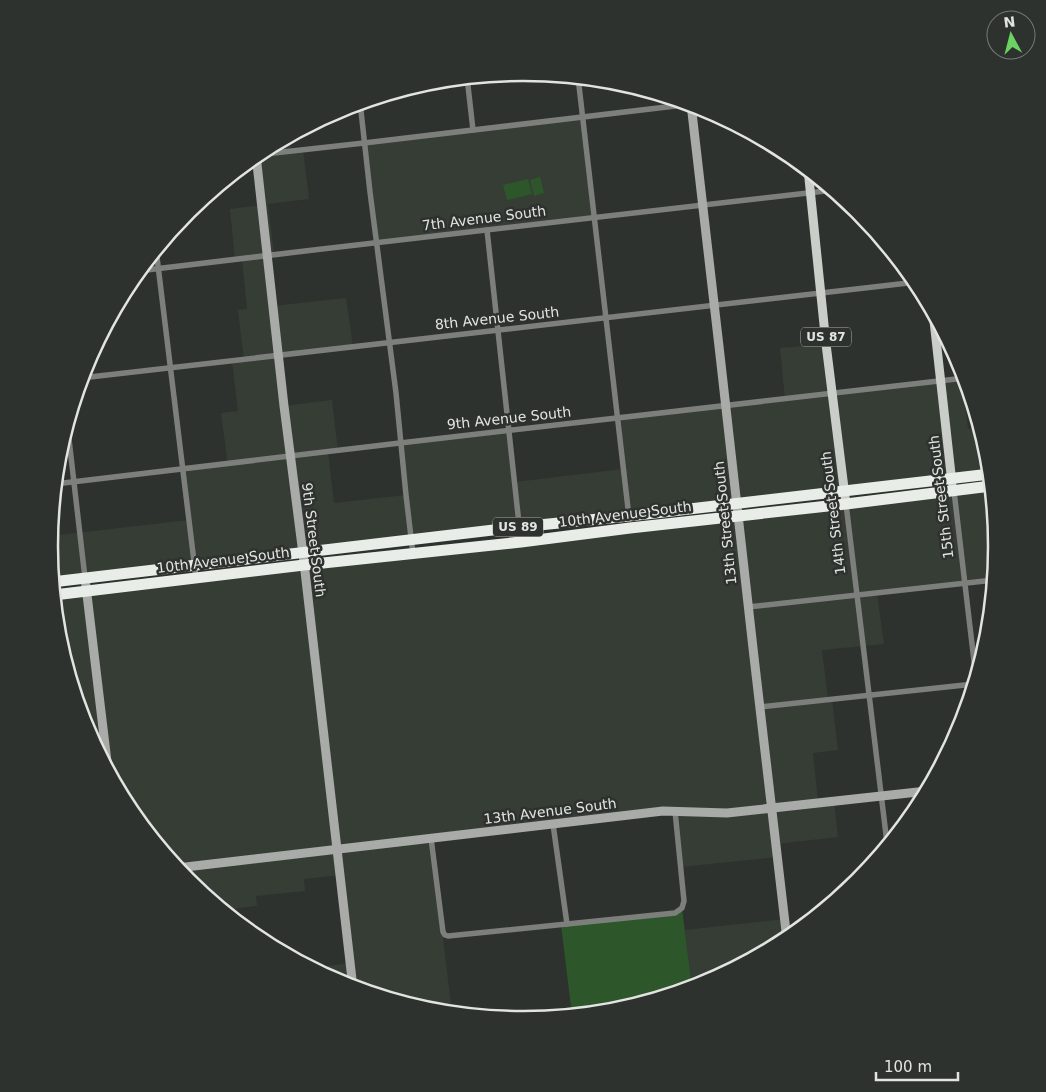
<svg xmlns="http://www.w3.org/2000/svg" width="1046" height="1092" viewBox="0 0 1046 1092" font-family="'DejaVu Sans',sans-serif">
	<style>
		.built { fill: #363d35 }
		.green { fill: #2e562b }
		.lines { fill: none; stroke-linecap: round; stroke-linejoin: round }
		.street { stroke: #7d7f7d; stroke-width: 5.5 }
		.secondary { stroke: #a8aba8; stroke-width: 9 }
		.primary { stroke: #cacec9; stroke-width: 9 }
		.highway { stroke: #e8ede8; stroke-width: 11 }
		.labels { text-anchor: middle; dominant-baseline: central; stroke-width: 5; stroke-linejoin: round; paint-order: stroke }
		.shield { fill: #2e322e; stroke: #acafab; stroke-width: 1 }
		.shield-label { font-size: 12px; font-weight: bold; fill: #e2e4e1 }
		.street-label { font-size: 14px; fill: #e2e4e1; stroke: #2e322e }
		.rim { fill: none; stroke: #e2e4e1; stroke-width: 2.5 }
	</style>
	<rect width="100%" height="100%" fill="#2e322e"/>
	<g class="built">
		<path d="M582,117L594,217L376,243L364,143Z"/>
		<path d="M289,136L291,151L303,150L309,199L268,204L274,254L267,255L273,306L346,298L353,347L279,356L284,406L332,400L338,451L328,452L334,503L406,495L400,443L509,431L515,482L623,469L617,419L785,399L780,348L826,344L833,394L962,379L968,429L980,428L988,454L990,474L52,582L49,546L50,536L189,520L183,469L228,464L221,413L238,411L232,361L244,360L238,310L247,309L242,259H235L230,209L261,205L256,155L260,152Z"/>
		<path d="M991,486L997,546L994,580L877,594L884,644L822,650L828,700H832L838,750L813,753L818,802L834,801L838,837L776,844L778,857L680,867L675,811L431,839L452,1013L430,1011L341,984L311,968L350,963L340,875L304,879L305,891L256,896L257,906L223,910L187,881L129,809L85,727L58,638L54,595Z"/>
		<path d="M785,919L786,940L704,984L692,988L685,930Z"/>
	</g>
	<g class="green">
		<path d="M540,177L544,193L534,196L530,180Z"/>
		<path d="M528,179L532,194L507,200L503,185Z"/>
		<path d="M682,908L692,988L615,1011L572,1015L561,925L675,913Z"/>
	</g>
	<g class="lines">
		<g class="street">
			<path d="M467,77L473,130"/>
			<path d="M578,77L629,517"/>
			<path d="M360,102L370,192L396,393L406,495L413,554"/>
			<path d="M256,155L364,143L692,104"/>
			<path d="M487,230L521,542"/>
			<path d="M156,249L196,578"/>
			<path d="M138,271L322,249L834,190"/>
			<path d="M81,378L917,282"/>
			<path d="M67,422L85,578"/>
			<path d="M55,484L400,443L965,378"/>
			<path d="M954,491L976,678"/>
			<path d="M846,504L887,843L883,852"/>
			<path d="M748,607L994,580"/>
			<path d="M760,707L974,684"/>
			<path d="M553,824L567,924"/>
			<path d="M431,838L443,932L445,935L448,936L675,913L682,908L684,901L675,811"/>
		</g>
		<g class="secondary">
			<path d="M691,104L720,355L754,657L787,940"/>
			<path d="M256,155L284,406L303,554L353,988"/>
			<path d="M85,578L108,770"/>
			<path d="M177,868L663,811L727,813L927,791"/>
		</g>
		<g class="primary">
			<path d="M808,169L826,344L846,504"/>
			<path d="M933,312L952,483"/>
		</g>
		<g class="highway">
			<path d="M52,582L519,527L629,516L990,474"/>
			<path d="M54,595L304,565L521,542L630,528L846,504L991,486"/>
		</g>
	</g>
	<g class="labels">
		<g class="shield">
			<rect x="801" y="327.5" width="50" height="19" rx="4"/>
			<rect x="493" y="517.5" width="50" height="19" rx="4"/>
		</g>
		<g class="shield-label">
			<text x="826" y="337">US 87</text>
			<text x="518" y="527">US 89</text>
		</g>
		<g class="street-label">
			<text transform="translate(484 218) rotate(-7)">7th Avenue South</text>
			<text transform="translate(497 318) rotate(-6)">8th Avenue South</text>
			<text transform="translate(509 418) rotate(-6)">9th Avenue South</text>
			<text transform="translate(941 497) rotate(-97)">15th Street South</text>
			<text transform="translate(833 513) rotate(-97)">14th Street South</text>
			<text transform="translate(625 514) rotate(-7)">10th Avenue South</text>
			<text transform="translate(725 523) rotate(-96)">13th Street South</text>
			<text transform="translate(314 540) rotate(83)">9th Street South</text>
			<text transform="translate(223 560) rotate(-7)">10th Avenue South</text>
			<text transform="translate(550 811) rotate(-7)">13th Avenue South</text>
		</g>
	</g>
	<path d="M0 0H1046V1092H0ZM58 546a465 465 0 1 1 930 0a465 465 0 1 1-930 0Z" fill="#2e322e" fill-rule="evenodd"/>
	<path class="rim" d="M58 546a465 465 0 1 1 930 0a465 465 0 1 1-930 0Z"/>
	<g transform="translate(1011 35) rotate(353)"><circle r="24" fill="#2e322e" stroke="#767976"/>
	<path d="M0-4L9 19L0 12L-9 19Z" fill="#6ad364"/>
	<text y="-8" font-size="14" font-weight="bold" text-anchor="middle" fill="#e2e4e1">N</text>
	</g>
	<path d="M876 1072v8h82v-8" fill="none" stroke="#e2e4e1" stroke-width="2.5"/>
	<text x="884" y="1072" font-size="15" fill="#e2e4e1" stroke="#2e322e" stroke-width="4" paint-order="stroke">100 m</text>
</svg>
